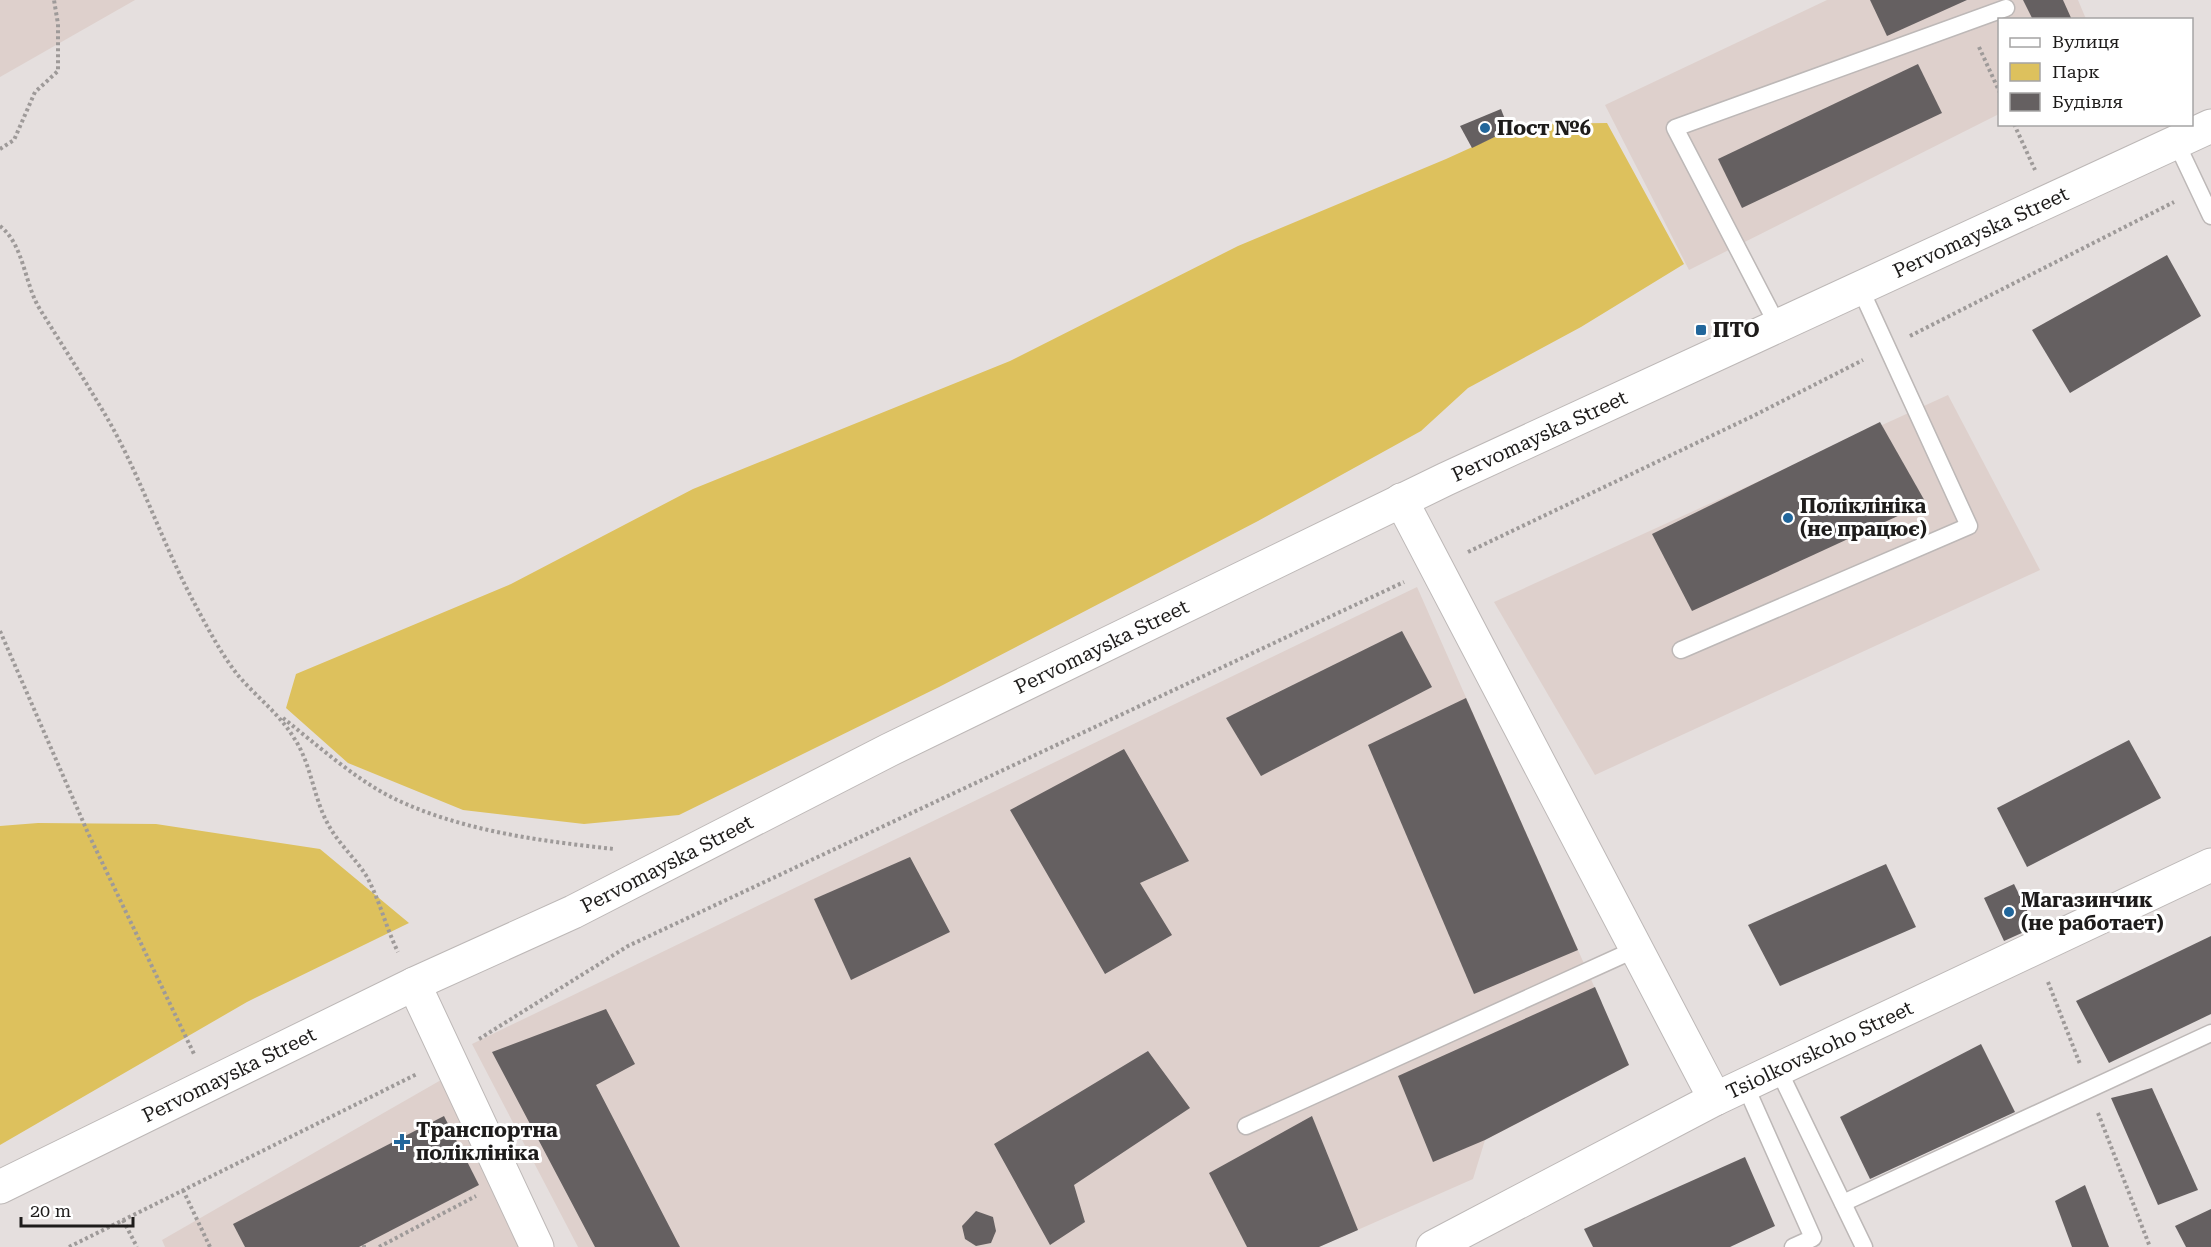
<svg xmlns="http://www.w3.org/2000/svg" width="2211" height="1247" viewBox="0 0 2211 1247" font-family="'Roboto Serif',serif">
	<style>
		.built { fill: #ded0cc }
		.green { fill: #ddc15d }
		.building { fill: #656061 }
		.lines { fill: none; stroke-linecap: round; stroke-linejoin: round }
		.lane-casing { stroke: #bdb8b7; stroke-width: 19 }
		.street-casing { stroke: #bdb8b7; stroke-width: 35 }
		.secondary-casing { stroke: #bdb8b7; stroke-width: 35 }
		.path { stroke: #9e9a99; stroke-width: 4; stroke-dasharray: 3 3; stroke-linecap: butt }
		.lane { stroke: #fff; stroke-width: 16 }
		.street { stroke: #fff; stroke-width: 33 }
		.secondary { stroke: #fff; stroke-width: 33 }
		.poi-dot { fill: #21669b; stroke: #fff; stroke-width: 2 }
		.labels { text-anchor: middle; dominant-baseline: central; stroke-width: 6; stroke-linejoin: round; paint-order: stroke }
		.poi-label { font-size: 20px; font-weight: bold; fill: #1e1c1b; stroke: #fff; text-anchor: start }
		.street-label { font-size: 20px; fill: #1e1c1b; stroke: #fff }
	</style>
	<rect width="100%" height="100%" fill="#e5dfde"/>
	<g class="built">
		<path d="M0,0H135L0,77Z"/>
		<path d="M1827,0H2078L2086,19L2000,20L1999,114L1689,270L1605,105Z"/>
		<path d="M1948,395L2040,570L1595,775L1494,602Z"/>
		<path d="M1417,587L1629,1065L1485,1140L1473,1179L1319,1247H578L472,1044Z"/>
		<path d="M441,1080L521,1247H165L162,1240Z"/>
	</g>
	<g class="green">
		<path d="M1607,123L1684,264L1581,327L1468,388L1421,431L1258,521L939,687L679,815L584,824L463,810L348,763L286,708L296,674L511,584L693,489L1010,361L1238,246L1446,159L1523,124Z"/>
		<path d="M38,823L156,824L320,849L409,923L247,1002L0,1145V826Z"/>
	</g>
	<g class="building">
		<path d="M1870,0H1967L1887,36Z"/>
		<path d="M2023,0H2063L2072,20H2033Z"/>
		<path d="M1918,64L1942,113L1742,208L1718,159Z"/>
		<path d="M1501,109L1509,130L1472,148L1460,126Z"/>
		<path d="M2167,255L2201,316L2070,393L2032,330Z"/>
		<path d="M1880,422L1926,503L1692,611L1652,534Z"/>
		<path d="M1402,631L1432,687L1261,776L1226,718Z"/>
		<path d="M1466,698L1578,950L1474,994L1368,745Z"/>
		<path d="M2129,740L2161,798L2027,867L1997,808Z"/>
		<path d="M1124,749L1189,861L1140,883L1172,935L1105,974L1010,810Z"/>
		<path d="M910,857L950,932L851,980L814,899Z"/>
		<path d="M1886,864L1916,927L1780,986L1748,925Z"/>
		<path d="M2014,884L2035,927L2004,941L1984,898Z"/>
		<path d="M2211,936V1014L2109,1063L2076,1001Z"/>
		<path d="M1595,987L1629,1065L1485,1140L1433,1162L1398,1076Z"/>
		<path d="M606,1009L635,1064L596,1085L680,1247H595L492,1052Z"/>
		<path d="M1981,1044L2015,1112L1870,1179L1840,1117Z"/>
		<path d="M1148,1051L1190,1108L1074,1185L1085,1222L1050,1245L994,1144Z"/>
		<path d="M2152,1088L2198,1190L2158,1205L2111,1098Z"/>
		<path d="M444,1116L479,1185L359,1247H245L233,1224Z"/>
		<path d="M1312,1116L1358,1230L1319,1247H1247L1209,1173Z"/>
		<path d="M1745,1157L1775,1226L1730,1247H1593L1584,1229Z"/>
		<path d="M2085,1185L2109,1247H2072L2055,1201Z"/>
		<path d="M2211,1209V1247H2186L2175,1226Z"/>
		<path d="M976,1211L993,1217L996,1231L991,1243L976,1246L965,1239L962,1226Z"/>
	</g>
	<g class="lines">
		<defs>
			<g id="lane">
				<path d="M2176,142L2211,216"/>
				<path d="M1778,326L1675,128L2006,8"/>
				<path d="M1681,650L1969,526L1860,288"/>
				<path d="M1778,1069L1864,1247"/>
				<path d="M1745,1085L1813,1238L1793,1247"/>
				<path d="M1246,1126L1636,949"/>
				<path d="M1843,1203L2211,1033"/>
			</g>
			<g id="street">
				<path d="M1401,500L1715,1099"/>
				<path d="M414,984L537,1247"/>
				<path id="s1" d="M1433,1247L1715,1099L2211,865"/>
			</g>
			<g id="secondary">
				<path id="s2" d="M0,1187L414,984L573,912L889,750L1446,479L2211,126"/>
			</g>
		</defs>
		<use href="#lane" class="lane-casing"/>
		<use href="#street" class="street-casing"/>
		<use href="#secondary" class="secondary-casing"/>
		<g class="path">
			<path d="M1979,47L2000,93"/>
			<path d="M2014,124L2035,170"/>
			<path d="M0,149L14,140L35,92L58,71V24L54,0"/>
			<path d="M0,226C25,246 24,285 41,311C64,348 88,385 110,423C143,482 164,548 197,608C208,629 222,655 237,674C255,696 279,713 294,738C312,765 313,798 329,826C339,844 356,859 367,877C380,901 386,928 398,952"/>
			<path d="M1910,336L2174,202"/>
			<path d="M1468,552L1753,416L1863,360"/>
			<path d="M0,631L88,833L194,1054"/>
			<path d="M283,718C317,745 355,779 393,798C461,831 541,841 614,849"/>
			<path d="M2048,982L2080,1064"/>
			<path d="M479,1039L628,946L1404,582"/>
			<path d="M2098,1113L2150,1247"/>
			<path d="M183,1190L210,1247"/>
			<path d="M123,1220L137,1247"/>
			<path d="M364,1245V1247"/>
			<path d="M69,1247L417,1074"/>
			<path d="M379,1247L476,1196"/>
		</g>
		<use href="#lane" class="lane"/>
		<use href="#street" class="street"/>
		<use href="#secondary" class="secondary"/>
	</g>
	<g class="poi-dot">
		<circle cx="1485" cy="128" r="6"/>
		<rect x="1695" y="324" width="12" height="12" rx="3"/>
		<circle cx="1788" cy="518" r="6"/>
		<circle cx="2009" cy="912" r="6"/>
		<path d="M399 1133h6v6h6v6h-6v6h-6v-6h-6v-6h6z"/>
	</g>
	<g class="labels">
		<g class="poi-label">
			<text x="1497" y="128">Пост №6</text>
			<text x="1713" y="330">ПТО</text>
			<text x="1800" y="506">Поліклініка<tspan x="1800" dy="23">(не працює)</tspan></text>
			<text x="2021" y="900">Магазинчик<tspan x="2021" dy="23">(не работает)</tspan></text>
			<text x="416" y="1130">Транспортна<tspan x="416" dy="23">поліклініка</tspan></text>
		</g>
		<g class="street-label">
			<text stroke="none"><textPath href="#s2" startOffset="2199">Pervomayska Street</textPath></text>
			<text stroke="none"><textPath href="#s2" startOffset="1713">Pervomayska Street</textPath></text>
			<text stroke="none"><textPath href="#s2" startOffset="1227">Pervomayska Street</textPath></text>
			<text stroke="none"><textPath href="#s2" startOffset="741">Pervomayska Street</textPath></text>
			<text stroke="none"><textPath href="#s1" startOffset="434">Tsiolkovskoho Street</textPath></text>
			<text stroke="none"><textPath href="#s2" startOffset="255">Pervomayska Street</textPath></text>
		</g>
	</g>
	<rect x="1998" y="18" width="195" height="108" fill="#ffffff" stroke="#a5a4a4" stroke-width="1.5"/>
	<rect x="2010" y="38" width="30" height="9" fill="#ffffff" stroke="#a5a4a4" stroke-width="1.5"/>
	<text x="2052" y="48" font-size="18" fill="#1e1c1b">Вулиця</text>
	<rect x="2010" y="63" width="30" height="18" fill="#ddc15d" stroke="#a5a4a4" stroke-width="1.5"/>
	<text x="2052" y="78" font-size="18" fill="#1e1c1b">Парк</text>
	<rect x="2010" y="93" width="30" height="18" fill="#656061" stroke="#a5a4a4" stroke-width="1.5"/>
	<text x="2052" y="108" font-size="18" fill="#1e1c1b">Будівля</text>
	<path d="M21 1217v9h112v-9" fill="none" stroke="#1e1c1b" stroke-width="3"/>
	<text x="30" y="1217" font-size="18" fill="#1e1c1b" stroke="#ffffff" stroke-width="4.5" paint-order="stroke">20 m</text>
</svg>
